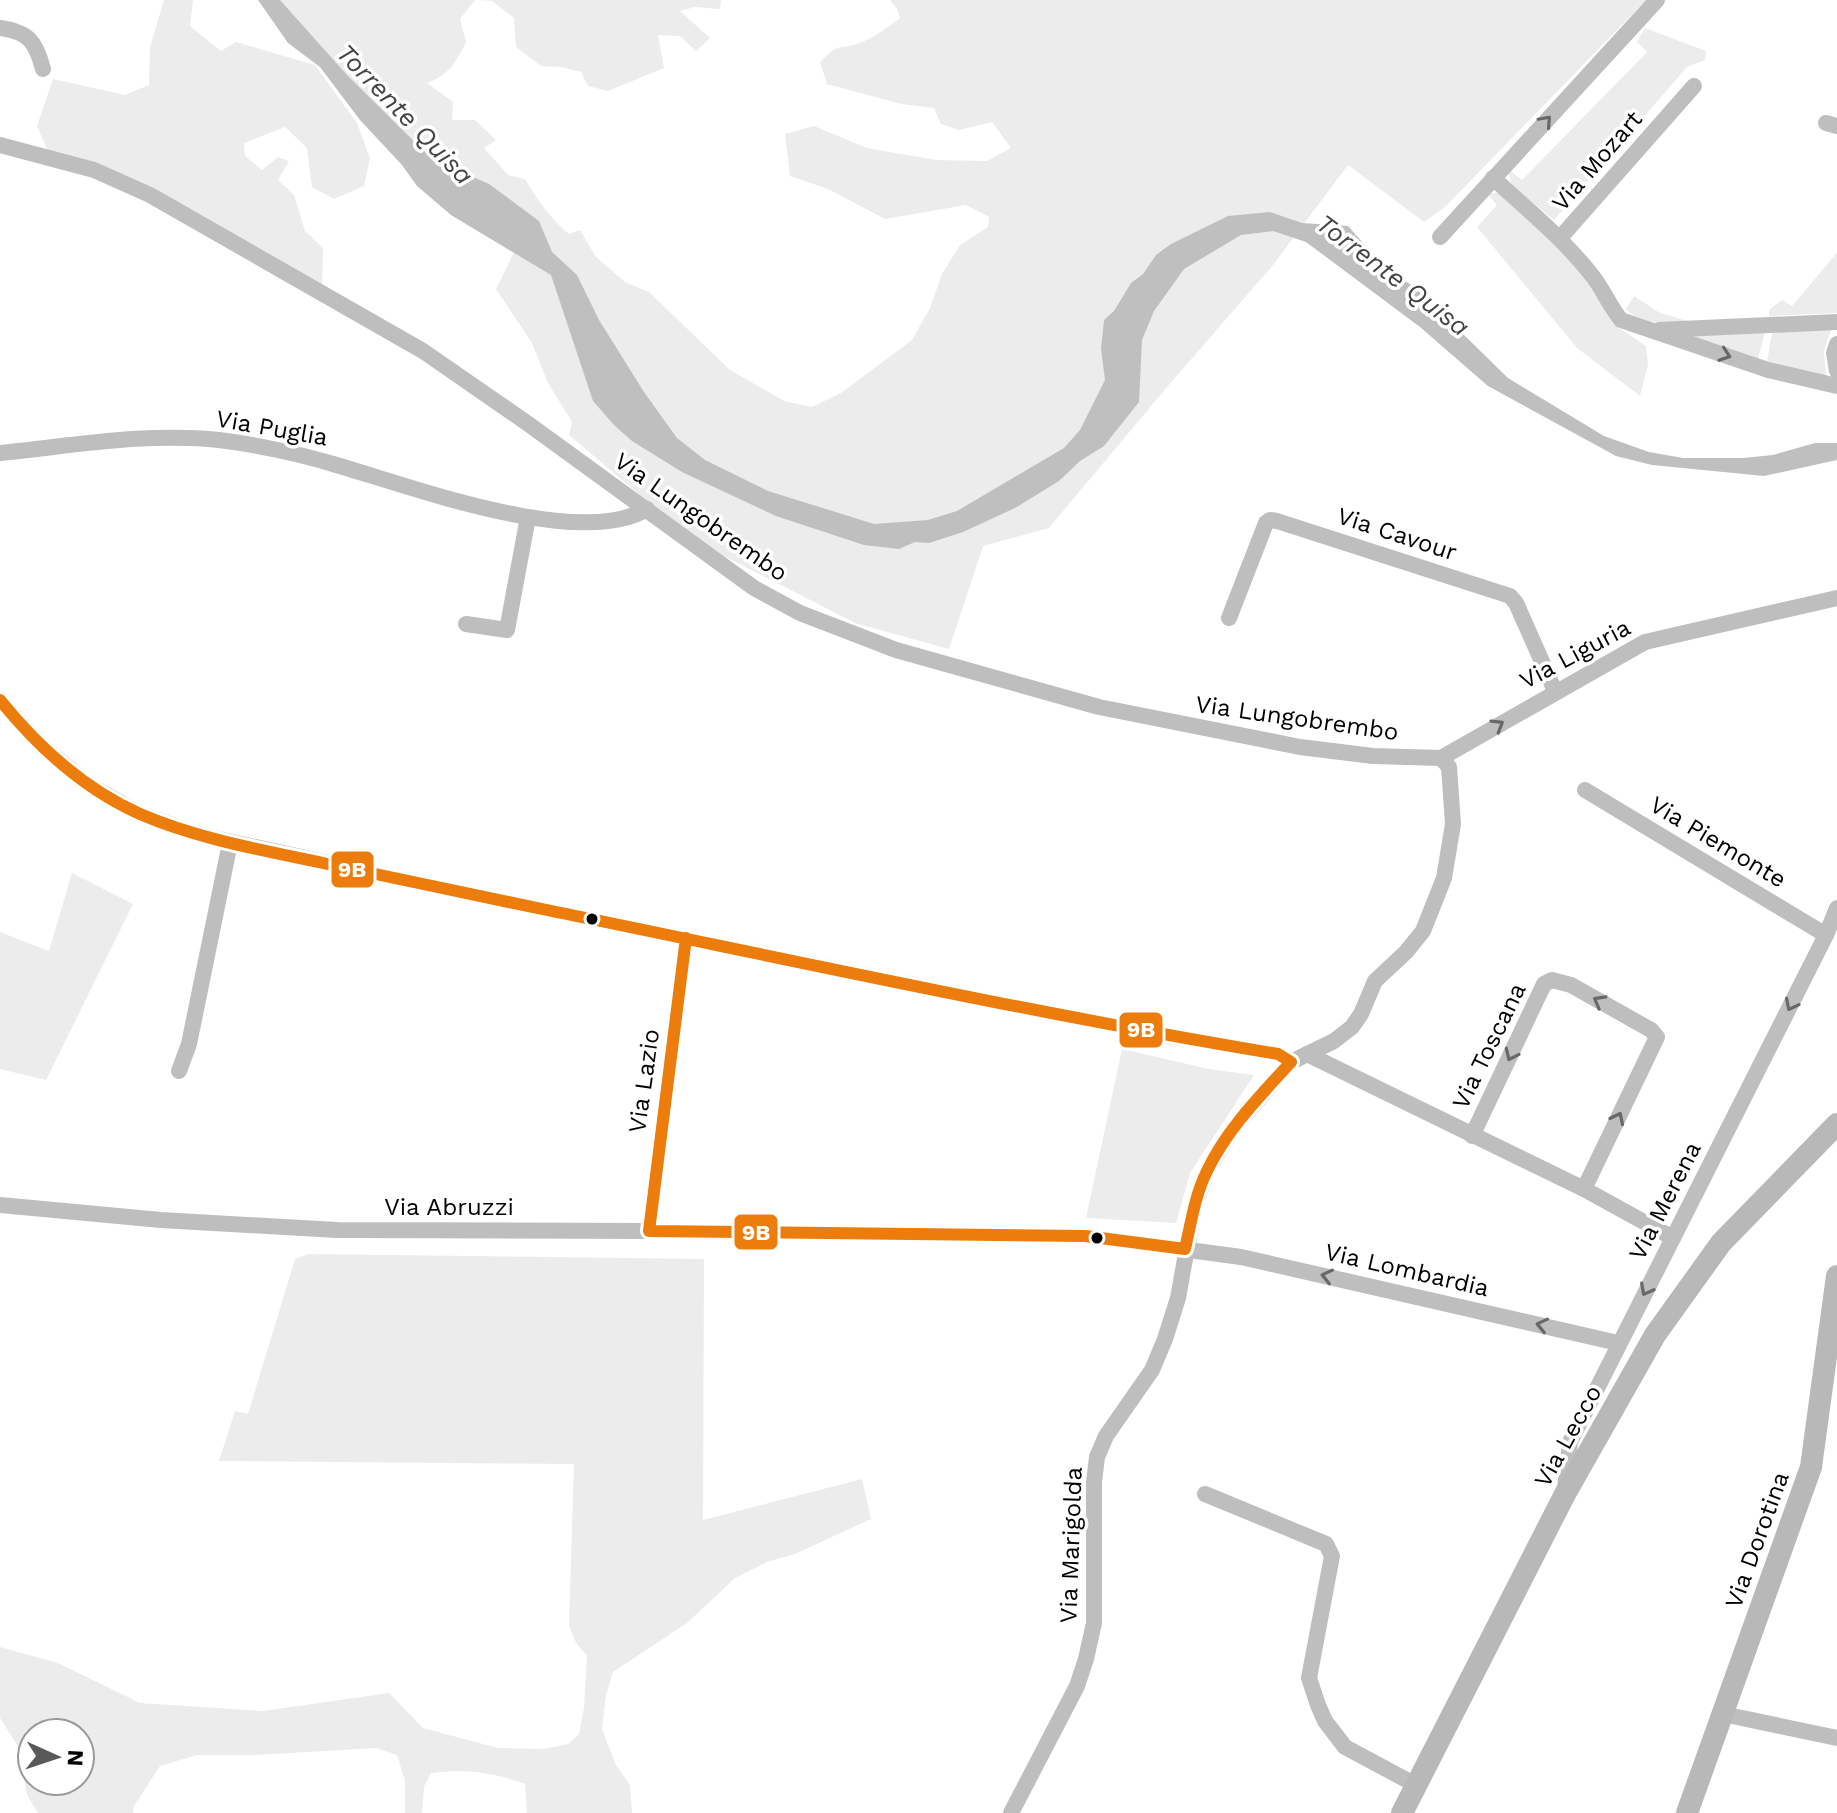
<svg xmlns="http://www.w3.org/2000/svg" width="1837" height="1813" viewBox="0 0 1837 1813" font-family="'Work Sans',sans-serif">
	<style>
		.green { fill: #ececec; fill-rule: evenodd }
		.water { fill: #bfbfbf }
		.lines { fill: none; stroke-linecap: round; stroke-linejoin: round }
		.street { stroke: #bebebe; stroke-width: 16 }
		.secondary { stroke: #b8b8b8; stroke-width: 22 }
		.bus-1-casing { stroke: #fff; stroke-width: 18 }
		.bus-1 { stroke: #ec7c0c; stroke-width: 12 }
		.oneway { stroke: #686868 }
		.bus-dot { fill: #000; stroke: #fff; stroke-width: 3 }
		.labels { text-anchor: middle; dominant-baseline: central; stroke-width: 7; stroke-linejoin: round; paint-order: stroke }
		.street-label { font-size: 24px; fill: #000; stroke: #fff }
		.water-label { font-size: 26px; font-style: italic; fill: #444; stroke: #fff }
		.line-badge { stroke: #fff; stroke-width: 3 }
		.badge-label { font-size: 22px; text-anchor: middle; font-weight: bold; fill: #fff }
	</style>
	<rect width="100%" height="100%" fill="#fff"/>
	<g class="green">
		<path d="M164,0H193L190,26L221,51L236,42L315,65L357,123L370,158L364,186L334,199L312,187L307,148L285,127L244,143L245,156L262,170L278,157L289,161L278,180L294,195L305,231L323,248L322,290L48,151L37,126L53,79L125,95L149,85L150,47Z"/>
		<path d="M276,0H475L460,19L466,42C456,62 449,75 427,83L453,102L452,120H475L496,140L484,148L508,175L525,179C535,197 553,221 569,234L580,230L596,257L625,282L649,292L730,370L784,401L812,407L841,393L912,340L930,308L942,274L960,245L988,227L989,217L966,205L885,219L828,189L790,176L785,134L814,126L867,148L936,160L987,161L1011,148L992,122L959,130L941,124L934,108L901,104L827,84L820,62C841,41 836,51 860,43C875,37 887,28 900,18L897,9L890,0H1646L1445,207L1424,222L1348,165L1273,265L1167,387L1049,528L983,546L949,649L855,623L693,540L569,435L572,422L548,383L532,343L496,289L528,224L439,179Z"/>
		<path d="M478,0H721L720,9L695,7L680,11L710,38L696,51L680,36L658,35L664,68L608,91L588,86L581,72L561,67L541,66L516,47L514,18L492,1Z"/>
		<path d="M1645,28L1706,51L1705,60L1687,67L1554,220L1511,184L1509,173L1511,171L1522,180L1647,52L1637,42Z"/>
		<path d="M1492,193H1498L1550,237L1593,284L1605,312L1613,324L1646,346L1648,365L1640,396L1577,348L1477,227L1497,205L1488,195Z"/>
		<path d="M1837,253V313L1769,316V310L1782,300L1792,306Z"/>
		<path d="M1634,296L1660,313L1695,323C1673,323 1642,326 1626,309Z"/>
		<path d="M1775,330H1831L1824,350L1826,376L1767,362L1772,333Z"/>
		<path d="M1765,332L1758,359L1677,334Z"/>
		<path d="M72,873L133,904L46,1080L0,1069V932L49,951Z"/>
		<path d="M1122,1049L1209,1069L1254,1075L1190,1173L1176,1223L1086,1218Z"/>
		<path d="M308,1254L704,1259L703,1520L862,1479L871,1519L795,1554L767,1562L735,1578L687,1623L613,1672L606,1695L602,1729L616,1765L630,1785L632,1813H527L525,1784C491,1772 467,1769 431,1773L424,1787L422,1813H405V1781L397,1755L376,1748L256,1755H197L160,1766L134,1806L133,1813H38L27,1795L19,1748L0,1718V1647L58,1663L140,1703L263,1711L389,1693L423,1728L498,1748L544,1749L568,1744L579,1734L584,1708L587,1656L576,1643L569,1625L574,1464L219,1461L235,1411L248,1414L295,1259ZM32,1733H80V1781H32Z"/>
	</g>
	<path class="water" d="M258,0H280L347,75L440,167L455,169L489,184L539,221L552,252L577,275L599,320L644,392L677,438L705,460L768,491L874,524L928,520L957,511L1064,448L1080,430L1105,380L1101,349L1104,320L1114,311L1131,283L1143,274L1156,255L1171,244L1228,216L1270,212L1302,223L1348,226L1388,271L1415,287L1508,378L1604,436L1649,452L1683,458H1743L1773,455L1815,443H1837V460L1764,476L1652,465L1616,456L1488,386L1420,327L1306,242L1273,231L1241,235L1184,269L1154,311L1142,340L1139,402L1104,446L1080,461L1059,481L1015,508L963,532L929,543L915,542L899,549L864,545L776,516L682,472L632,441L614,425L593,401L551,275L451,215L417,186L402,165L360,120L320,67L288,43Z"/>
	<g class="lines">
		<g class="street">
			<path d="M0,28C29,32 36,42 43,69"/>
			<path d="M1826,123L1837,126"/>
			<path d="M0,145L94,170L150,195L423,351L527,423L754,588L800,613L896,650L1099,707L1300,747L1373,756L1441,758"/>
			<path d="M1493,178C1528,210 1565,240 1594,278C1604,291 1610,307 1621,320L1768,370L1837,386"/>
			<path d="M1440,237L1657,0"/>
			<path d="M1560,238L1694,86"/>
			<path d="M1659,330L1837,322"/>
			<path d="M1837,344L1834,353L1837,371"/>
			<path d="M0,453C72,446 147,432 219,440C253,444 300,454 333,464C407,485 578,550 647,509"/>
			<path d="M1229,618L1266,523L1270,520L1277,521L1510,596L1516,603L1555,691"/>
			<path d="M466,624L507,630L528,517"/>
			<path d="M0,700L40,744L88,784L138,813L200,835L493,899L1150,1033L1278,1054L1291,1062"/>
			<path d="M1441,758L1645,642L1837,598"/>
			<path d="M1585,790L1826,935"/>
			<path d="M1307,1054L1584,1189L1673,1238"/>
			<path d="M179,1071L189,1044L230,843"/>
			<path d="M1472,1136L1544,984L1552,980L1571,985L1651,1030L1657,1037L1584,1189"/>
			<path d="M0,1205L161,1220L337,1230L649,1231L1085,1236L1241,1257L1618,1343"/>
			<path d="M649,1231L686,938"/>
			<path d="M1565,1489L1570,1442L1826,935L1837,908"/>
			<path d="M1205,1494L1326,1544L1332,1556L1309,1678L1318,1705L1325,1721L1345,1747L1416,1785"/>
			<path d="M1723,1714L1837,1738"/>
			<path d="M1011,1813L1077,1686L1086,1659L1094,1623V1482L1097,1457L1106,1436L1152,1370L1165,1339L1178,1298L1194,1209L1207,1171L1233,1129L1291,1062L1334,1041L1352,1027L1361,1014L1375,981L1406,952L1423,931L1444,878L1453,824L1449,767L1441,758"/>
		</g>
		<g class="secondary">
			<path d="M1402,1813L1565,1494L1655,1335L1721,1243L1837,1124"/>
			<path d="M1687,1813L1811,1467L1837,1276"/>
		</g>
		<defs>
			<path id="bus-1" d="M0,700C38,747 84,789 140,814C198,839 262,850 323,863C396,879 469,893 542,909C787,959 1031,1013 1278,1054L1291,1062C1260,1096 1227,1129 1207,1171C1195,1195 1191,1223 1185,1249L1085,1236L649,1231L686,938"/>
		</defs>
		<use href="#bus-1" class="bus-1-casing"/>
		<use href="#bus-1" class="bus-1"/>
	</g>
	<defs><path id="oneway-chevron" d="M-2-3.5L2.5 0L-2 3.5" fill="none" stroke-width="1.6" stroke-linecap="round" stroke-linejoin="round" transform="scale(2)"/></defs>
	<g class="oneway">
		<use href="#oneway-chevron" transform="translate(1546 121) rotate(-48)"/>
		<use href="#oneway-chevron" transform="translate(1725 355) rotate(19)"/>
		<use href="#oneway-chevron" transform="translate(1498 725) rotate(-31)"/>
		<use href="#oneway-chevron" transform="translate(1599 1001) rotate(-151)"/>
		<use href="#oneway-chevron" transform="translate(1791 1005) rotate(117)"/>
		<use href="#oneway-chevron" transform="translate(1511 1055) rotate(115)"/>
		<use href="#oneway-chevron" transform="translate(1618 1118) rotate(-64)"/>
		<use href="#oneway-chevron" transform="translate(1327 1276) rotate(-167)"/>
		<use href="#oneway-chevron" transform="translate(1646 1290) rotate(118)"/>
		<use href="#oneway-chevron" transform="translate(1542 1325) rotate(-167)"/>
	</g>
	<g class="bus-dot">
		<circle cx="592" cy="919" r="7"/>
		<circle cx="1097" cy="1238" r="7"/>
	</g>
	<g class="labels">
		<g class="street-label">
			<text transform="translate(1597 161) rotate(-49)">Via Mozart</text>
			<text transform="translate(272 428) rotate(10)">Via Puglia</text>
			<text transform="translate(701 517) rotate(35)">Via Lungobrembo</text>
			<text transform="translate(1397 534) rotate(18)">Via Cavour</text>
			<text transform="translate(1575 654) rotate(-28)">Via Liguria</text>
			<text transform="translate(1297 718) rotate(8)">Via Lungobrembo</text>
			<text transform="translate(1718 842) rotate(31)">Via Piemonte</text>
			<text transform="translate(1489 1046) rotate(-64)">Via Toscana</text>
			<text transform="translate(644 1081) rotate(-82)">Via Lazio</text>
			<text transform="translate(1665 1201) rotate(-63)">Via Merena</text>
			<text x="449" y="1207">Via Abruzzi</text>
			<text transform="translate(1407 1270) rotate(13)">Via Lombardia</text>
			<text transform="translate(1568 1436) rotate(-61)">Via Lecco</text>
			<text transform="translate(1757 1540) rotate(-70)">Via Dorotina</text>
			<text transform="translate(1071 1545) rotate(-88)">Via Marigolda</text>
		</g>
		<g class="water-label">
			<text transform="translate(405 114) rotate(46)">Torrente Quisa</text>
			<text transform="translate(1393 275) rotate(37)">Torrente Quisa</text>
		</g>
	</g>
	<g class="line-badge">
		<rect x="330" y="850" width="45" height="39" rx="8" fill="#ec7c0c"/>
		<rect x="1118" y="1011" width="46" height="38" rx="8" fill="#ec7c0c"/>
		<rect x="733" y="1213" width="46" height="38" rx="8" fill="#ec7c0c"/>
	</g>
	<g class="badge-label">
		<text x="352" y="877">9B</text>
		<text x="1141" y="1037">9B</text>
		<text x="756" y="1240">9B</text>
	</g>
	<g transform="translate(56 1757) rotate(93)"><circle r="38" fill="#ffffff" stroke="#999999" stroke-width="2"/>
	<path d="M0-6L14 30L0 20L-14 30Z" fill="#595959"/>
	<text y="-12" font-size="22" font-weight="bold" text-anchor="middle" fill="#000000">N</text>
	</g>
</svg>
